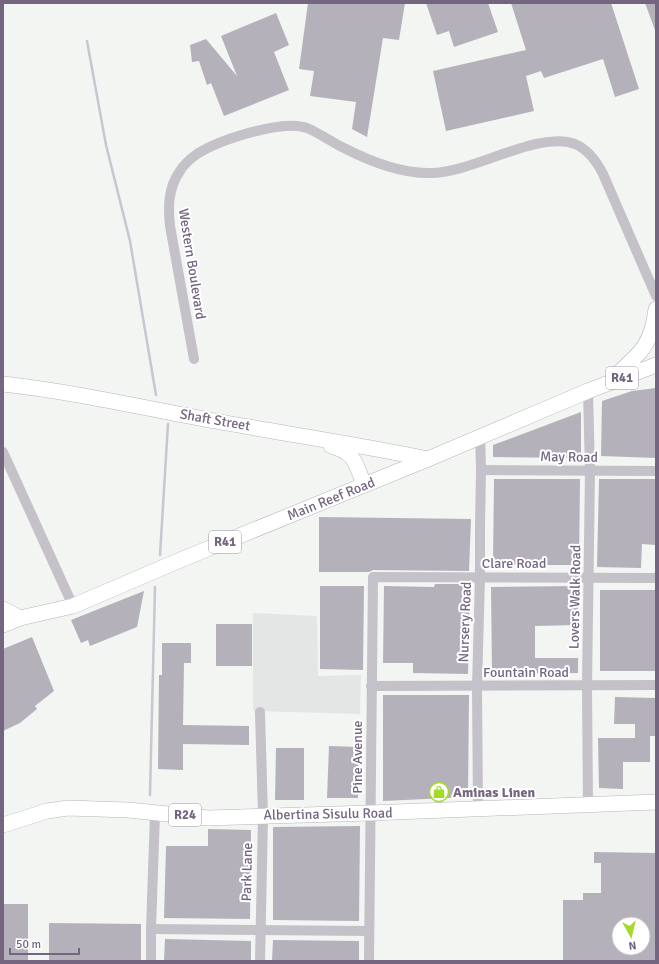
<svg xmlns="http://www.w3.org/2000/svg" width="659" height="964" viewBox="0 0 659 964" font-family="Signika,sans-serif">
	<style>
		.built { fill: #e4e6e5 }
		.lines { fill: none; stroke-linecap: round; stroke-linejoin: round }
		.stream { stroke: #c9c5d1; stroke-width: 2.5 }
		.building { fill: #b5b1bb; fill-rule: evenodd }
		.primary-casing { stroke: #b8b4bb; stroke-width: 16 }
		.minor { stroke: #c5c1c8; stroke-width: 10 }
		.primary { stroke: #fff; stroke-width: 15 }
		.labels { text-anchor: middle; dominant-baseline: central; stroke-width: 4; stroke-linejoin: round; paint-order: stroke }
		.shield { fill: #fff; stroke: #9e94a7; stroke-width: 1 }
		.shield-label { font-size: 13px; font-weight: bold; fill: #746681 }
		.street-label { font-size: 14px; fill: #746681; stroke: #fff }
		.poi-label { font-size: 14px; font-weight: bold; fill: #746681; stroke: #fff; text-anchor: start }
	</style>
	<rect width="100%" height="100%" fill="#f2f5f2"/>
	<path class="built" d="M253,613L317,616L318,676L361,675L360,714L253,711Z"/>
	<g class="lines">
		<g class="stream">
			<path d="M87,41L106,145L130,241L156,395"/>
			<path d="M160,555L168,424"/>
			<path d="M150,795L155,587"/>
		</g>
	</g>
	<g class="building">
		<path d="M308,3H405L399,40L383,38L367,137L352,129L356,102L310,96L314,71L299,69Z"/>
		<path d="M426,3H488L498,32L454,47L449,31L437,35Z"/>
		<path d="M511,3H611L639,89L615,97L603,59L544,78L541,71L526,76L534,111L446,131L433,71L526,50Z"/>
		<path d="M645,3H656V30H655Z"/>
		<path d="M276,13L289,45L274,52L289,90L224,116L211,83L207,85L199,61L192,62L190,45L206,39L237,76L221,36Z"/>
		<path d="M656,388V458L601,456L602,401L632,391Z"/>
		<path d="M581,412V458L493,457V445Z"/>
		<path d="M494,479H580L579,565H493Z"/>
		<path d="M599,479H656V545L642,544L641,568L597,567Z"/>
		<path d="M319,517L471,519L469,571L373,570L369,572H319Z"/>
		<path d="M435,584H469V586H470L468,674L413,673V663H383L384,586L434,587Z"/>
		<path d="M320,586H364L363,670L320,669Z"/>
		<path d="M578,586V625L535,626V658H578V673L492,674L491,587Z"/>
		<rect x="600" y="590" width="56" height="81"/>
		<path d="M144,591L137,627L90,646L88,640L81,643L71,620Z"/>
		<rect x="216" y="624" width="36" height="42"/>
		<path d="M32,637L54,691L35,706L37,709L20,723L3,731V649Z"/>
		<path d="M162,643H191V663H184L183,725L249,726V745L183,744V770L158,769L159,675H162Z"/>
		<path d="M383,695H469L468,797L383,801Z"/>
		<path d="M615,697L656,698V736H650V762H623V789L599,788L598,738H635V724H614Z"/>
		<path d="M329,746L359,747L358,798H327Z"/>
		<path d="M276,748H304V800H275Z"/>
		<path d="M360,826L359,921L273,920V827Z"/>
		<path d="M208,829L251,830L250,919L164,918L166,846H208Z"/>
		<path d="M594,852L656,853V961L563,960V900H583V893H601V863H594ZM619,924H643V948H619Z"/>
		<rect x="3" y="904" width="25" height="57"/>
		<path d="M49,923L141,924V961H49Z"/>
		<path d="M165,939L251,941V961H164Z"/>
		<path d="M273,940L359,941V961H272Z"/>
	</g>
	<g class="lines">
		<defs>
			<g id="primary">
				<path d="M616,375C641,353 652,344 656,309"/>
				<path d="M3,384C75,392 145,408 215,421C286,434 357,444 428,459"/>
				<path d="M331,446C355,452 356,464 364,485"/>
				<path d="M3,609L20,618"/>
				<path d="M3,625L20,618L73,606L178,561L428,459L588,391L656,365"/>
				<path d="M3,825L47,811L68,808L128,810L208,818L370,813L656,802"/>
			</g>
		</defs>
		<use href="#primary" class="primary-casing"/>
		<g class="minor">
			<path d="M194,359L170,226C168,207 168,188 180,171C184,164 190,159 197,154C219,140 282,119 307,128C319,133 330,141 342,147C369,161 400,174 431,173C473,173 538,130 575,144C589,150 597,162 603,174L656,296"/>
			<path d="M588,391L590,471L587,686L588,805"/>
			<path d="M3,452L73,606"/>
			<path d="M481,470L656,471"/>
			<path d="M371,686L656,685"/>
			<path d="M478,809L477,687L480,577V526L481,470L480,435"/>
			<path d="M151,929L369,931"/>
			<path d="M151,961V929L155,813"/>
			<path d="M260,961L263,816L260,712"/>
			<path d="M369,961L373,577L656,578"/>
		</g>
		<use href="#primary" class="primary"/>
	</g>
	<defs>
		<symbol id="shop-ring" viewBox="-11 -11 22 22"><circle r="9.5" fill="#fff" stroke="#a5da2d" stroke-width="1.5"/><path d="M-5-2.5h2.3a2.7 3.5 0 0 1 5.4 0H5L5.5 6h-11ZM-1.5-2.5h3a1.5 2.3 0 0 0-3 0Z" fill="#a5da2d"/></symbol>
	</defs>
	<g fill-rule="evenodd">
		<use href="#shop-ring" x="428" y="781" width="22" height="22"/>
	</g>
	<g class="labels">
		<g class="shield">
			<rect x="606" y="367" width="32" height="22" rx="3"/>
			<rect x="209" y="531" width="32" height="22" rx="3"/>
			<rect x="169" y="804" width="32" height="22" rx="3"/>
		</g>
		<g class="shield-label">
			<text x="622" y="378">R41</text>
			<text x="225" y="542">R41</text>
			<text x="185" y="815">R24</text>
		</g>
		<g class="street-label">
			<text transform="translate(192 264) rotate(81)">Western Boulevard</text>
			<text transform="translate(215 420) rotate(10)">Shaft Street</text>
			<text transform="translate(569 457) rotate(1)">May Road</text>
			<text transform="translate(331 499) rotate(-22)">Main Reef Road</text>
			<text x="514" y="563">Clare Road</text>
			<text transform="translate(575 597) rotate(-89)">Lovers Walk Road</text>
			<text transform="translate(465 622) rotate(-88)">Nursery Road</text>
			<text x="526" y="672">Fountain Road</text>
			<text transform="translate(357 757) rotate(-90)">Pine Avenue</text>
			<text transform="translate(328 814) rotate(-1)">Albertina Sisulu Road</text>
			<text transform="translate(247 872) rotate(-89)">Park Lane</text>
		</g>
		<g class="poi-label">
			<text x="453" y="792">Aminas Linen</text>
		</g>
	</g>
	<rect width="659" height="964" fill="none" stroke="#746681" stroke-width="8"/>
	<g transform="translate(631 936) rotate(172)"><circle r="19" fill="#ffffff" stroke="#c7c2cd"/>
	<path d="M0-3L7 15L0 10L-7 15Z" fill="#a5da2d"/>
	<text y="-6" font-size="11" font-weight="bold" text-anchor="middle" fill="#746681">N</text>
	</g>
	<path d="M10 948v6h69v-6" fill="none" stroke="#746681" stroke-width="2"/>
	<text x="16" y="948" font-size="12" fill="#746681" stroke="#ffffff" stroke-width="3" paint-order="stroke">50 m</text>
</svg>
